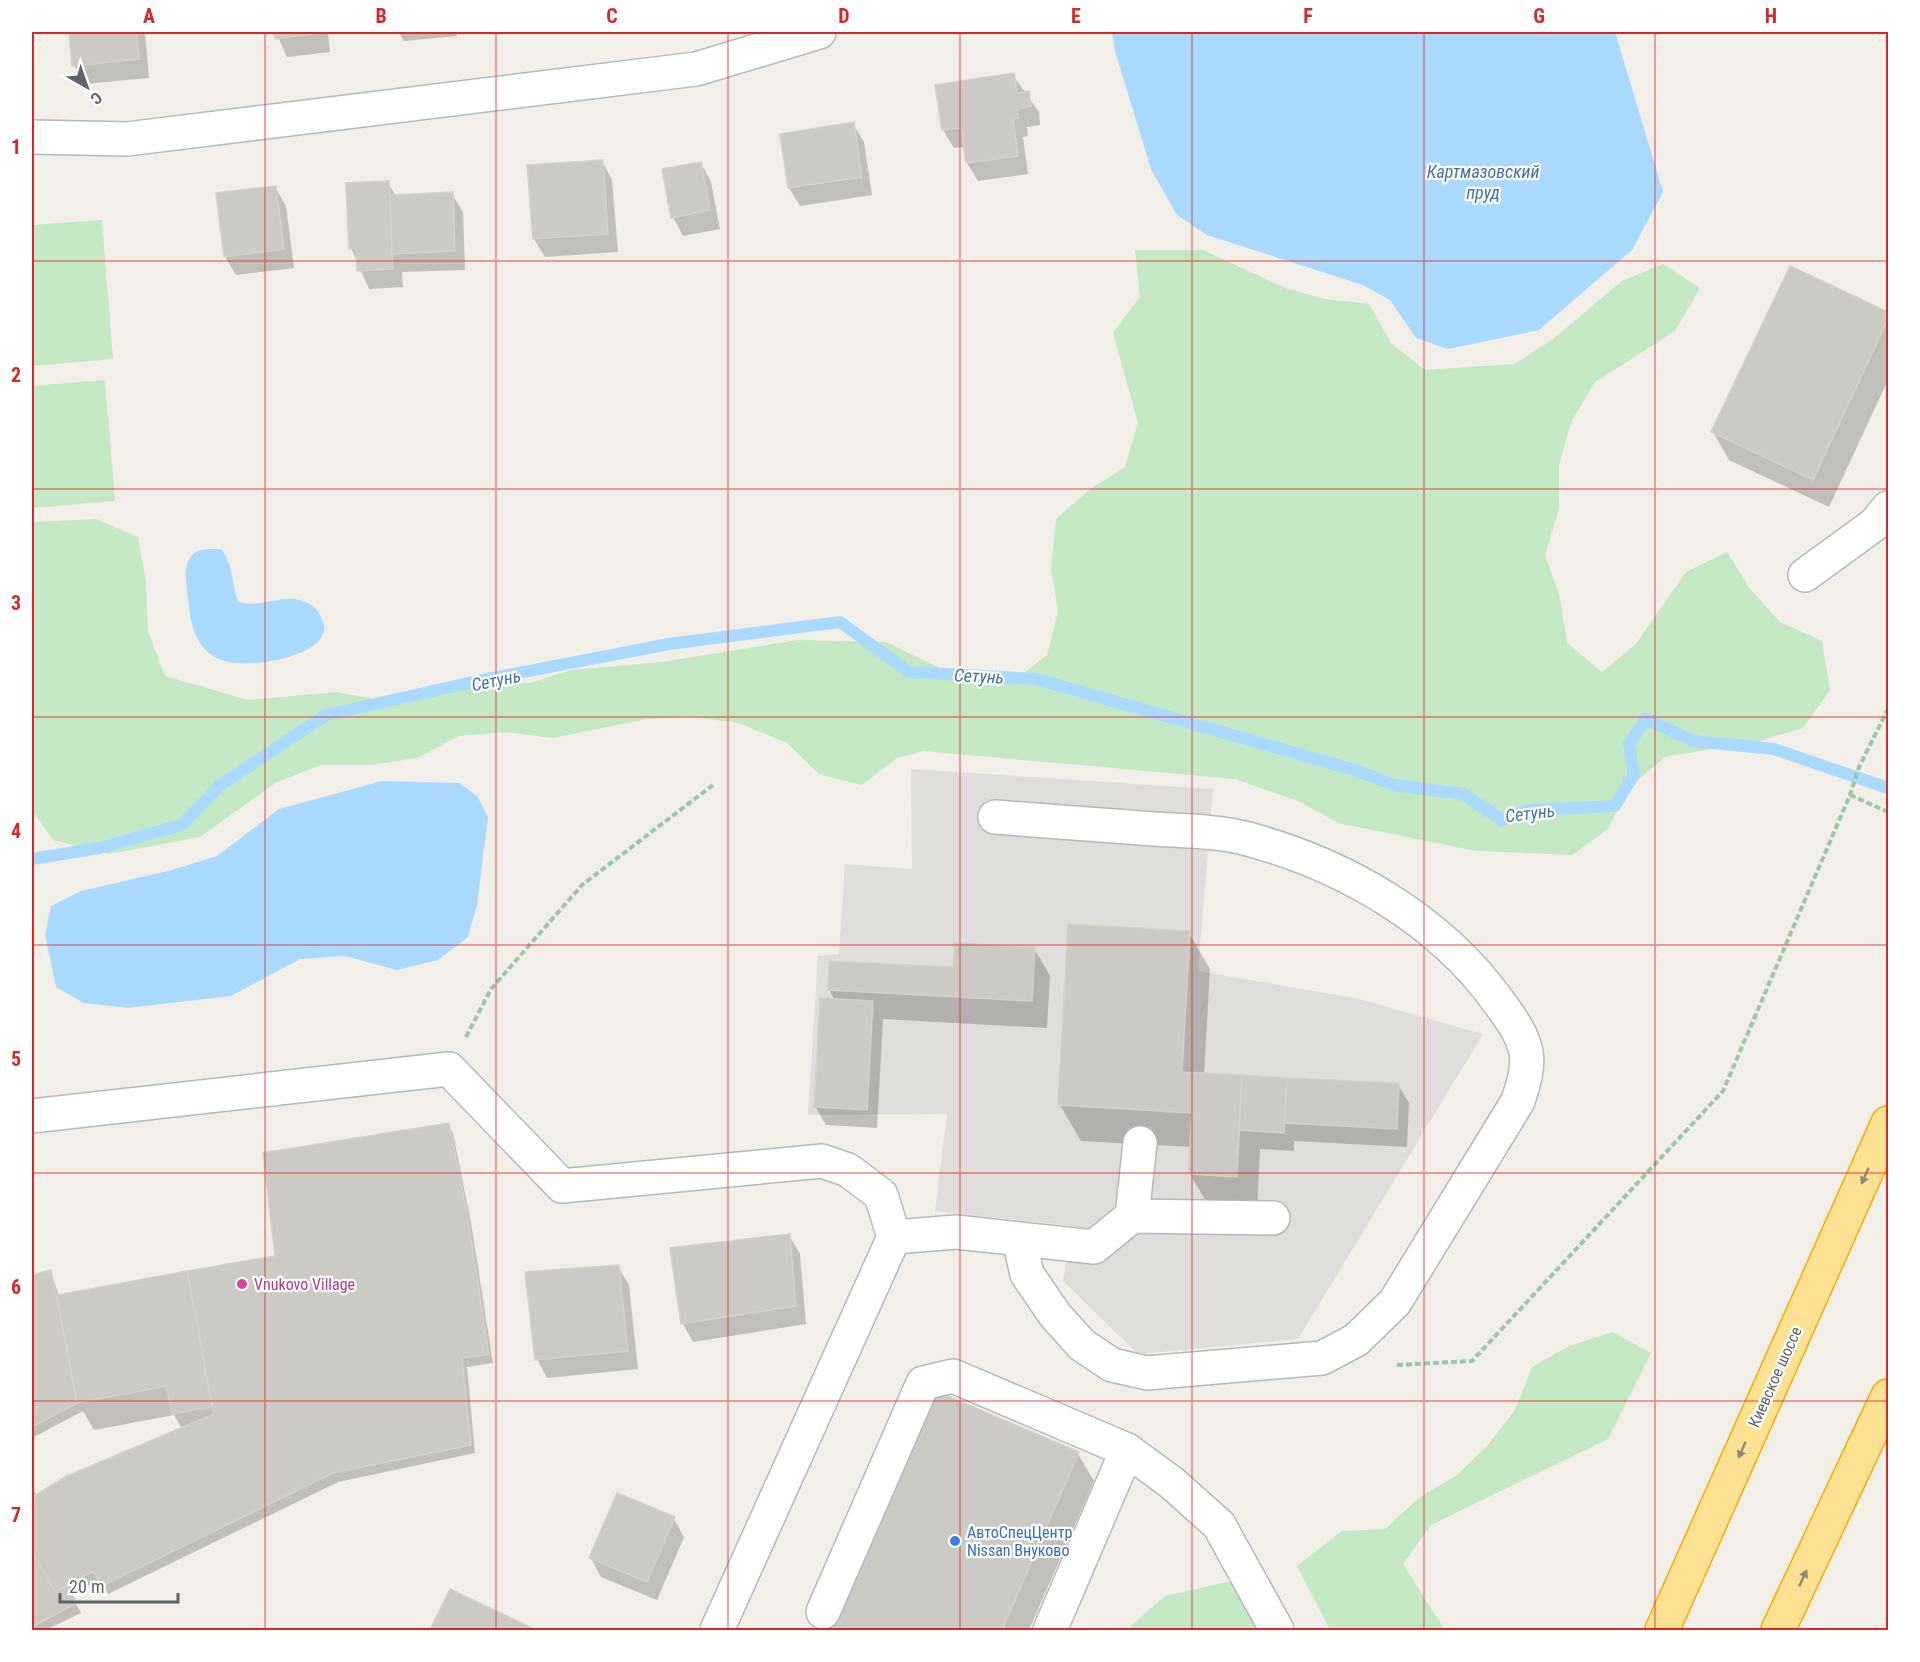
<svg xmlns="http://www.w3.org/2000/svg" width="1920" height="1662" viewBox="0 0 1920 1662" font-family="'Roboto Condensed',sans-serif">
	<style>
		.industrial { fill: #e0deda }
		.green { fill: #c5e8c5 }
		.water { fill: #aadaff }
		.shadow { fill: #0003 }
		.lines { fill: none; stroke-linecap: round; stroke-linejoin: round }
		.stream { stroke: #aadaff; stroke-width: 12 }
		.building { fill: #cccac5; stroke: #d6d1c6; stroke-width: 1.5 }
		.minor-casing { stroke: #b5b8bc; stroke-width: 36 }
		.highway-casing { stroke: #f9ab00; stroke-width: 36 }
		.path { stroke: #9cc7a9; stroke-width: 4; stroke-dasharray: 6 3; stroke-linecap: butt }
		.minor { stroke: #fff; stroke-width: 33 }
		.highway { stroke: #fde293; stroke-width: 33 }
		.oneway { fill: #8e8975 }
		.grid { fill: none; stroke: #d62828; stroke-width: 1.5; stroke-opacity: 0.55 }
		.hotel-dot { fill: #d1479c; stroke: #fff; stroke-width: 2 }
		.shop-dot { fill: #3f7fe0; stroke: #fff; stroke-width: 2 }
		.labels { text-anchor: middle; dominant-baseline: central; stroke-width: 4.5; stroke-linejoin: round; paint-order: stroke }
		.hotel-label { font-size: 16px; fill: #b23c85; stroke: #fff; text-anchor: start }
		.street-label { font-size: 16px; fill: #5f6368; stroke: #fff }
		.shop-label { font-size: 16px; fill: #366cbe; stroke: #fff; text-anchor: start }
		.water-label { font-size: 18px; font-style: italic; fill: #4174aa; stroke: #fff }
		.neatline { fill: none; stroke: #d62828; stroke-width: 2 }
		.grid-label { font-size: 20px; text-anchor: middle; font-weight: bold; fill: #d62828 }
	</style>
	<rect width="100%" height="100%" fill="#f1efe8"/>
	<path class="industrial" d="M911,769L1213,789L1198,971L1359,999L1483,1034L1298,1339L1138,1354L1063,1281L1074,1226L935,1211L947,1114L808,1115L818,956L839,954L845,864L912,869Z"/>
	<g class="green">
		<path d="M102,220L113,359L32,366V225Z"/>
		<path d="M1135,250H1203L1285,288L1325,299L1369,304L1391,343L1425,370L1514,364L1552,340L1622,281L1663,264L1700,288L1675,331L1595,382L1572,420L1559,464V509L1545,555L1560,597L1567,643L1602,672L1636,644L1686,572L1727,552L1750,589L1780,622L1822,641L1830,690L1803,728L1759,741L1665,757L1628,788L1608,829L1572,855L1476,851L1338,823L1298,801L1235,779L923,751L897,758L862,785L819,774L787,743L739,723L693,717L647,719L553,738L506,732L459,736L417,758L370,765H321L277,782L200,837L109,854L53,840L32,810V519L33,522L96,519L138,537L146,582L148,631L165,676L248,700L336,692L379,700L424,694L468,681L530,683L571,670L662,662L798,640L886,642L965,680L1011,683L1047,655L1058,612L1051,566L1056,519L1089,490L1125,467L1138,423L1113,333L1140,297Z"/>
		<path d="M105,380L115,501L32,508V386Z"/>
		<path d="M1613,1332L1651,1353L1608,1439L1431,1525L1403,1564L1445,1630H1330L1297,1566L1342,1531L1385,1529L1419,1498L1457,1475L1487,1446L1515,1410L1532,1367L1569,1346Z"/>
		<path d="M1249,1577L1273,1630H1126L1165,1596Z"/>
	</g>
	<g class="water">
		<path d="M1112,32H1615L1663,192L1632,250L1539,330L1448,349L1416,338L1390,300L1363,285L1207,235L1177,215L1151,169L1115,51Z"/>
		<path d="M209,549H221C235,566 230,584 239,602C262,609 282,592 305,602C313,605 318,610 321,617C336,643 296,656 277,660C220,671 192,658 188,598C187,586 183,569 190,558C195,550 201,550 209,549Z"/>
		<path d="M382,781L459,783L477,796L488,817L477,905L468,937L438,960L397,970L345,956L300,959L231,996L128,1008L84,1003L56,987L45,934L51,906L81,891L172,870L217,856L279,809Z"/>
	</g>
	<g class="shadow">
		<path d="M71,32H145L149,78L84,84L74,65Z"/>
		<path d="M276,32H328L330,52L287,57Z"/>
		<path d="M399,32H456L457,36L404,41Z"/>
		<path d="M1013,75L1039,112L1040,125L1027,127L1028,136L1023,137L1028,174L978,181L967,163L965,147L954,148L943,130Z"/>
		<path d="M853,124L864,142L872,195L800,206L789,188Z"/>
		<path d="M602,161L612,180L618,252L545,257L534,239Z"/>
		<path d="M701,163L711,182L720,229L683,236L673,217Z"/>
		<path d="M388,183L396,196L452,194L463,212L465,270L402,272L403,287L369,289L351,248Z"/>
		<path d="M275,187L286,206L294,268L236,275L225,257Z"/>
		<path d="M1791,268L1888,314V380L1829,507L1729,460L1713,432Z"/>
		<path d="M1189,933L1210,969L1204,1075L1398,1085L1409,1103L1407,1147L1294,1141V1151L1260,1149L1257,1213L1211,1210L1190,1174L1192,1147L1081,1141L1060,1105Z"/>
		<path d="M1034,948L1050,976L1047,1028L883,1019L877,1128L826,1125L815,1106L835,1001L829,989L954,969Z"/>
		<path d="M448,1125L453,1133L471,1223L493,1363L467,1367L475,1453L338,1482L108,1594L100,1579L71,1595L81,1613L46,1630H32V1487L37,1496L182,1429L174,1415L94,1430L83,1411L32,1438V1276L51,1272L59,1296L277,1257Z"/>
		<path d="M789,1235L800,1254L806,1324L693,1342L683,1324L672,1249Z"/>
		<path d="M618,1267L629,1285L638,1369L547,1378L537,1359Z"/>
		<path d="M936,1393L1078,1454L1094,1481L1029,1630H834Z"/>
		<path d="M674,1519L684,1537L657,1600L601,1577L591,1558Z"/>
		<path d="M451,1591L533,1630H432Z"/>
	</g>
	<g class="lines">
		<path class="stream" d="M32,859L99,848L182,825L219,786L326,715L482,680L669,644L840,622L909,672L1036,679L1358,771L1394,785L1463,794L1502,820L1528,810L1615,806L1634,774L1629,744L1646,719L1693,741L1774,749L1888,788"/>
	</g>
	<g class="building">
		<path d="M69,32H137L139,59L72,66Z"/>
		<path d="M274,32H321V33L275,39Z"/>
		<path d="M1014,73L1017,93L1029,91L1031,106L1017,109L1018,118L1013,119L1018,156L966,163L961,128L942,130L935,85Z"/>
		<path d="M854,122L862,177L788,188L780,134Z"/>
		<path d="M603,160L608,234L533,239L527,165Z"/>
		<path d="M701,162L710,210L671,218L662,169Z"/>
		<path d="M389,181L393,269L357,271L356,248L349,249L346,183Z"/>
		<path d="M276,186L284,249L224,257L216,193Z"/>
		<path d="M453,192L455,251L392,254L390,195Z"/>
		<path d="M1790,266L1888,312V319L1813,480L1711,432Z"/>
		<path d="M1068,924L1190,931L1182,1072L1242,1075L1237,1177L1188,1174L1192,1113L1058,1105Z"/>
		<path d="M955,943L1035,947L1032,1001L828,990L829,961L953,967Z"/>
		<path d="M820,998L873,1001L867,1110L814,1107Z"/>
		<path d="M1242,1075L1287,1078L1284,1133L1239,1130Z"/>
		<path d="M1287,1078L1399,1083L1397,1129L1284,1123Z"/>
		<path d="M449,1123L467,1213L489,1354L462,1358L471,1445L333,1473L102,1586L93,1571L55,1592L32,1551V1497L67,1476L214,1414L187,1271L275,1256L263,1153Z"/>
		<path d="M790,1234L796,1306L681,1324L670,1248Z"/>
		<path d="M619,1265L628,1351L535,1360L525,1272Z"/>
		<path d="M51,1270L77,1403L32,1427V1275Z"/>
		<path d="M187,1271L212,1407L172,1414L166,1386L77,1403L57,1295Z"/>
		<path d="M936,1391L1079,1452L1002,1630H832Z"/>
		<path d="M617,1493L675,1517L647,1582L589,1558Z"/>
		<path d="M32,1551L55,1592L67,1586L77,1603L32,1627Z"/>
		<path d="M450,1589L536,1630H430Z"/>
	</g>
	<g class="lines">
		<defs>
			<g id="minor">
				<path d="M32,137L127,139L696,69L819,32"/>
				<path d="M1805,575L1875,524L1888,508"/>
				<path d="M995,817C1048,821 1101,825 1154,829C1185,831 1218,831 1248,839C1344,865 1439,919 1498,1001C1509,1016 1522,1033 1526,1052C1529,1068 1523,1085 1518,1101L1395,1302L1356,1340L1322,1358L1147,1373L1112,1365L1082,1345L1055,1315L1027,1274L1019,1239"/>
				<path d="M32,1116L449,1069L562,1186L822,1161L848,1170L881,1195L894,1237L717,1630"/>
				<path d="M1132,1216L1140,1143"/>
				<path d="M894,1237L956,1232L1094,1247L1132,1216L1273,1218"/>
				<path d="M823,1612L923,1383L953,1376L1127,1450"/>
				<path d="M1050,1630L1127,1450L1172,1483L1219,1525L1277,1630"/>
			</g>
			<g id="highway">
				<path d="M1662,1630L1888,1123"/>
				<path d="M1778,1630L1888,1396"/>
			</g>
		</defs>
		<use href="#minor" class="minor-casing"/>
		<use href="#highway" class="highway-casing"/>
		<g class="path">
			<path d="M1850,795L1888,812"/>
			<path d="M466,1037L491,989L582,885L713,785"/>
			<path d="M1397,1365L1472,1361L1723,1091L1850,795L1859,767L1888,709"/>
		</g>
		<use href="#minor" class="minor"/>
		<use href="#highway" class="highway"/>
	</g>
	<defs><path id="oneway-solid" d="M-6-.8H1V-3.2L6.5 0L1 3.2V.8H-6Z" transform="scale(1.5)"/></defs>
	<g class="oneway">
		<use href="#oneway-solid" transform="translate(1865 1176) rotate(114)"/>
		<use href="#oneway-solid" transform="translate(1742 1450) rotate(114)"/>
		<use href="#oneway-solid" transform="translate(1803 1578) rotate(-65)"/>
	</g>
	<path class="grid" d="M265,32V1630M496,32V1630M728,32V1630M960,32V1630M1192,32V1630M1424,32V1630M1655,32V1630M32,261H1888M32,489H1888M32,717H1888M32,945H1888M32,1173H1888M32,1401H1888"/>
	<circle class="hotel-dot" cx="242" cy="1284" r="6"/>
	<circle class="shop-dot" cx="955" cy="1541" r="6"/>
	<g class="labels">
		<g class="hotel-label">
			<text x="254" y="1284">Vnukovo Village</text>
		</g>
		<g class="street-label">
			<text transform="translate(1775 1377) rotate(-66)">Киевское шоссе</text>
		</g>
		<g class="shop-label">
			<text x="967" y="1532">АвтоСпецЦентр<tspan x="967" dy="18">Nissan Внуково</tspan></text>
		</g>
		<g class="water-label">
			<text x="1483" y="171">Картмазовский<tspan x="1483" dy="21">пруд</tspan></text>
			<text transform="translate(979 676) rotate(3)">Сетунь</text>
			<text transform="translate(496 680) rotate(-12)">Сетунь</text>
			<text transform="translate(1530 813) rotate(-7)">Сетунь</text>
		</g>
	</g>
	<rect width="1920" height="1662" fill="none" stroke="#ffffff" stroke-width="66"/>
	<g transform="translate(87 87) rotate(140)" stroke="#ffffff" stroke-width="4.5" paint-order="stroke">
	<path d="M0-4.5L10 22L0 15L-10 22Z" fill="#5f6368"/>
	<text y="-9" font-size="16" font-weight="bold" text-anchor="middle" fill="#5f6368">С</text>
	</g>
	<path d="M60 1593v9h118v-9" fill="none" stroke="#5f6368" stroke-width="3"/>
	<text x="69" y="1593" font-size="18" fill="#5f6368" stroke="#ffffff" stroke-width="4.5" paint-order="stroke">20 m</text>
	<rect x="33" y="33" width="1854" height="1596" class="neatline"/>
	<g class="grid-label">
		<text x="149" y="23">A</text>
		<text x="381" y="23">B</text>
		<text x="612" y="23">C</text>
		<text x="844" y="23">D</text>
		<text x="1076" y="23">E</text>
		<text x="1308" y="23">F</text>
		<text x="1539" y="23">G</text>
		<text x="1771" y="23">H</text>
		<text x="16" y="154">1</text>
		<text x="16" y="382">2</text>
		<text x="16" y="610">3</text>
		<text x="16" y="838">4</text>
		<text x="16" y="1066">5</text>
		<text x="16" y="1294">6</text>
		<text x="16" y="1522">7</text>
	</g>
</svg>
